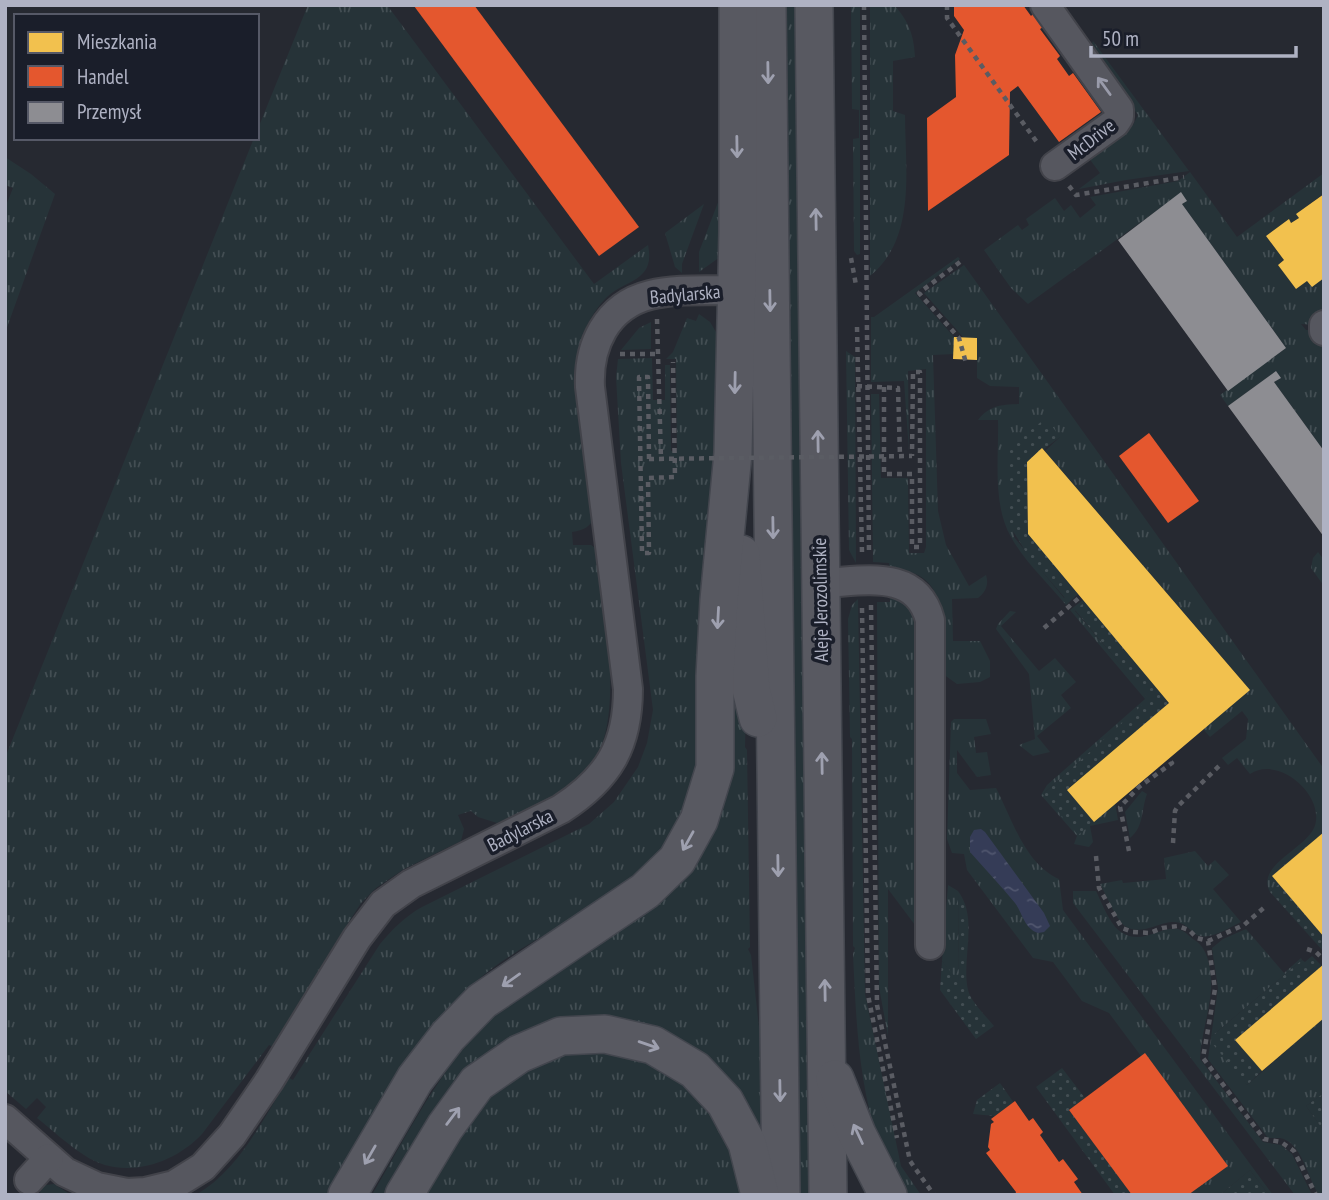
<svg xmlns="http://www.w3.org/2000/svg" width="1329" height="1200" viewBox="0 0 1329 1200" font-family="'PT Sans Narrow',sans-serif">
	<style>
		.grass { fill: url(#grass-tufts) }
		.garden { fill: url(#garden-dots) }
		.water { fill: url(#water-ripples) }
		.homes { fill: #f2c14e }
		.shops { fill: #e4572e }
		.industry { fill: #8d8d92 }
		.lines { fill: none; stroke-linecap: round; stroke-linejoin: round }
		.minor-casing { stroke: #42434a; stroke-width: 32 }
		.major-casing { stroke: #43464e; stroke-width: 40 }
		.path { stroke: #5a5c63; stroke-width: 4.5; stroke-dasharray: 5 5; stroke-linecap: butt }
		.minor { stroke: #56575f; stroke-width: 28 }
		.major { stroke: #585961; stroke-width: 37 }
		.path-bridge { stroke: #5a5c63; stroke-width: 4.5; stroke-dasharray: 5 5; stroke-linecap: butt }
		.oneway { stroke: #9ea0af }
		.oneway2 { stroke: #999baa }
		.labels { text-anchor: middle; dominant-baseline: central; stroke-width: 7; stroke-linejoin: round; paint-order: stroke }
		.street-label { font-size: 19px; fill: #afb2c3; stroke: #1a1e2a }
	</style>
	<defs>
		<pattern id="grass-tufts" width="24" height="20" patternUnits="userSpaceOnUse" patternTransform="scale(1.75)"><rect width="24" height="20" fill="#263338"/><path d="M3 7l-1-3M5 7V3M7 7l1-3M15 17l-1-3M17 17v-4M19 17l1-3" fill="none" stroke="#434e53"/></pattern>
		<pattern id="garden-dots" width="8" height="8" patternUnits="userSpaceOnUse" patternTransform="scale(1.75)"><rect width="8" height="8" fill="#263338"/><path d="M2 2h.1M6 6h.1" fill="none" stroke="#434e53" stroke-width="1.8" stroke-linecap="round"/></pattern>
		<pattern id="water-ripples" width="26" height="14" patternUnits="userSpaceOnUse" patternTransform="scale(1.75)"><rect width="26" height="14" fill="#353c57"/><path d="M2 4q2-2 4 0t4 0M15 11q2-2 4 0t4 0" fill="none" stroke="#50566e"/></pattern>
	</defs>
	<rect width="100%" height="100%" fill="#262931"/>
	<g class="grass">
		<path d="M308,5H387L594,284L648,245C656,283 623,279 605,299C584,322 576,349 574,379L596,516C590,527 584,530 572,532L573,545H591L598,550C603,606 628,725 588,769C564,795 528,808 497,823L478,817L471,811L458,815L464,829L461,841L404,869L376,888L361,903L329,953L276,1048L269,1045L202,1134C173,1165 122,1181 84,1155C67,1144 52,1130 37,1118L46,1107L37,1098L26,1109L5,1091V758L254,138H257V131Z"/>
		<path d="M783,5H797L811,1195H799Z"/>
		<path d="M851,5H860V254L857,255L854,251L853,139L859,138V110L852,109Z"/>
		<path d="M870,5H894C909,21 914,36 915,57L893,61V111L905,115C905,168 917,238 870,276Z"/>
		<path d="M1093,41L1189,171L1126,180L1079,189L1100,173L1088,157L1133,125L1138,115L1090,47Z"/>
		<path d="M5,157L31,174L55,194L5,333V208L13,188L5,185Z"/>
		<path d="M1190,172L1237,237L1324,173L1323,194L1296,214L1299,218L1291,223L1288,220L1266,236L1284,260L1278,265L1296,289L1307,281L1312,287L1324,278V303L1317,325L1301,324L1306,330H1317L1319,341L1324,347V451L1274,382L1280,378L1276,371L1228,406L1220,395L1286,348L1182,204L1186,201L1181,193L1028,304L1011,288L984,250L1018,225L1022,230L1029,225L1026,219L1055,198L1064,211L1071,205L1080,218L1096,205L1090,197L1178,181Z"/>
		<path d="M722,192L720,257L699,272V252Z"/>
		<path d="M704,204L682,264V273L675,267L665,233Z"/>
		<path d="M958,257L960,259L915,293L954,337V354L933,355L938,511L946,545L969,586L986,575C989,584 986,592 978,598L952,599L953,641H980L990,661V677L980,682L957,684L943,674C941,630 953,568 890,570L889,563L873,562L871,394H879L881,478H908L909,553H924L926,547V369L908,371L909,451L904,381L871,382V317H874Z"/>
		<path d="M964,265L1324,769V834L1272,876L1279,884L1270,892C1254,863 1314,847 1316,821C1320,791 1277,756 1250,774L1237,758L1228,765L1222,758L1246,739L1248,719L1242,711L1210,737L1203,729L1250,690L1045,451L1060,437L1007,450L1014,537L1064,598L1074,589L1078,594L1066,605C1048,583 1025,562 1011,537C992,504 999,457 998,420H978C990,405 1001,405 1019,404V387L990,386L977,378V338H964L924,293Z"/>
		<path d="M699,314L710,322L722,342L702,749C693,778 687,807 672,833C629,904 530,931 471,986C408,1044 370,1122 327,1195H196C240,1169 262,1120 289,1078L293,1080L380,944C393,929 404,917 422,907L589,824L614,802L638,767L647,743L653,710L621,463L616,377L618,359L652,358L653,400H665V365H670L671,451H677L676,359H666L673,352L687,318L696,321Z"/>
		<path d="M651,322V349L621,350L639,328Z"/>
		<path d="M846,351L855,357L856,563L849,550Z"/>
		<path d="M1318,552L1324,560V586L1311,568L1313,558Z"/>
		<path d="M731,581L747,668L745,747L747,750L750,947L748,949L751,955L765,1081L763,1125H755C742,1106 728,1078 712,1063C674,1024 621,1014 568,1018L391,1195H372C408,1133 440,1068 491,1018C514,996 542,979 569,962C654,911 703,883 728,781Z"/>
		<path d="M890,595L909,607L918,622V929L888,889V1036L879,987L877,602H890Z"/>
		<path d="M858,599L865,994L901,1166L921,1195H901C893,1177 885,1159 878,1140C858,1081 856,1016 853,954L855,948L853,946L852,739L850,737L848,619L852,605Z"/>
		<path d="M1083,600L1085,602L1075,611L1150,699L1044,793L1078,834L1115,803L1118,820L1090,826L1093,842L1089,847L1074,844L1077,836L1041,795L1047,785L1145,699L1070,610Z"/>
		<path d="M1010,611L1016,612L1001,626L1039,671L1055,658L1076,682L1061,695L1071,708L1037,736L1050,752L1033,756L1019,745L1035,739L1029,674L996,629L998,624Z"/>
		<path d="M954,719H986L991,734L974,737L976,753L987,752L991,775L977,777L957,750V773L970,790L996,788C1012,819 1025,864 1059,879L1063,910L1273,1195H1269L1250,1170L1220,1195H1188L1144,1054L1141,1056L1109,1013L1082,1001L1053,962L1033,958L967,870L964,854L952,853L947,839L951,722Z"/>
		<path d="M1142,791L1147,794C1141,810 1144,827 1130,838L1125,812Z"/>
		<path d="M1195,851L1208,866L1215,860L1229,875L1213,889L1241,922C1230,927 1213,939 1200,936C1190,934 1188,921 1172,922C1157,923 1140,936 1125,926C1116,920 1106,894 1100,884L1122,880L1123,883L1166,879L1164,858Z"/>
		<path d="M948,885L958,891L959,984L942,961Z"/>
		<path d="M1073,891H1096C1102,903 1110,925 1121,932C1142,946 1159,926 1178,929C1186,931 1189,937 1196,941C1209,950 1212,973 1211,990C1209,1013 1201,1036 1200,1059L1263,1142L1281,1145L1292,1154L1312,1195H1295L1073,903Z"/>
		<path d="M1246,929L1284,973L1301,958L1302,960L1212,1036L1247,1085L1324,1018V1093L1306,1106L1324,1131V1195H1319C1308,1179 1302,1142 1280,1138C1276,1138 1272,1138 1268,1138L1208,1059L1218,988L1212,948L1223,939Z"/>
		<path d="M571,1051L627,1053L679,1077L702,1099L718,1125L733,1154L743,1195H426C450,1156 477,1100 516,1075C532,1065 553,1059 571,1051Z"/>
		<path d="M54,1184L71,1195H43L38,1190L46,1185Z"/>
	</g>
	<g class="garden">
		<path d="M1046,418L1060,437L1027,462L1028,533L1074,589L1065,598L1027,554L1007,521V449Z"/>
		<path d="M1085,602L1169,703L1068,791L1094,822L1078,835L1043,794L1149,699L1075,610Z"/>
		<path d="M1279,884L1324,937V952L1270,892Z"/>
		<path d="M958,891C979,919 961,958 968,990C971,1002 986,1016 994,1026L976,1039L940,990L942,961L959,982Z"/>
		<path d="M1312,956L1322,966L1235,1040L1262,1071L1247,1085L1211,1042L1212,1036L1302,960L1305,962Z"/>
		<path d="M1062,1068L1085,1098L1069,1110L1130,1192L1126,1195H1115L1036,1087Z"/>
		<path d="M1000,1083L1014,1103L995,1116L973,1114L977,1100Z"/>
		<path d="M1324,1093V1131L1306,1106Z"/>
		<path d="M1250,1170L1269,1195H1220Z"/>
	</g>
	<path class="water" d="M981,829L985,832L1044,913L1050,926L1044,932L1038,933C1024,928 1023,914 1015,903C1001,886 985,869 970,852V837L974,830Z"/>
	<g class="homes">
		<path d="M1324,194V278L1312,287L1307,281L1296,289L1278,265L1284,260L1266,236L1289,219L1291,223L1299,218L1296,214Z"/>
		<path d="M954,337L977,338V360L953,359Z"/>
		<path d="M1042,448L1250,690L1094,822L1067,790L1169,703L1028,534L1027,462Z"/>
		<path d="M1324,832V937L1272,876Z"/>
		<path d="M1324,964V1018L1262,1071L1235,1040Z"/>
	</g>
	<g class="shops">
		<path d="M415,5H474L639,227L599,256L414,6Z"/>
		<path d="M954,5H1023L1031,16L1035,12L1045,26L1040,29L1060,56L1057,59L1069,76L1073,73L1101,112L1059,142L1018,86L1010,92L1009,155L928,211L927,118L956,97L955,55L964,30L954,16Z"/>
		<path d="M1149,433L1199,501L1168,523L1119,456Z"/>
		<path d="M1145,1053L1228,1166L1188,1195H1132L1069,1110Z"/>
		<path d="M1015,1101L1029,1121L1033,1118L1043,1132L1040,1135L1059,1162L1063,1159L1078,1179L1074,1182L1083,1195H1015L1016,1192L986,1153L990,1150L988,1147L991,1124L994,1122L991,1119Z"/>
	</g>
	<g class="industry">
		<path d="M1181,192L1187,201L1182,204L1286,348L1228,391L1118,240Z"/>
		<path d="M1276,371L1281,378L1274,382L1324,451V537L1228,406Z"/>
	</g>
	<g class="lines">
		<defs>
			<g id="minor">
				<path d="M1045,5L1119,109V117L1115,123L1055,166"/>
				<path d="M1324,325V331"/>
				<path d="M819,583C862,582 916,567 930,620V945"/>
				<path d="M5,1119L65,1172L97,1187L127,1193L145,1192L174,1185L182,1180L203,1167L232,1135L269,1081L357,938L383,904L411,884L561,809C609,778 628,745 628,689L590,387C588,346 606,306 650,295C677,288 709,291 737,290"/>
				<path d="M29,1180L49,1158"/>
			</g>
			<g id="major">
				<path d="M767,5L781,1195"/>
				<path d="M814,5L828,1195"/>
				<path d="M741,554L751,689L758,718"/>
				<path d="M835,1079L857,1134L888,1195"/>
				<path d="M347,1195L415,1079L448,1036L482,1001L645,891L677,860L699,820L715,768V676L719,600L733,453L738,231V5"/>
				<path d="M404,1195L445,1127L477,1083L519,1054L561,1036L605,1034L653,1045L695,1070L725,1102L747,1143L760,1195"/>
			</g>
		</defs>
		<use href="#minor" class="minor-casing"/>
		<use href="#major" class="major-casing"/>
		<g class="path">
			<path d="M864,5L869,554"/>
			<path d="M947,5V18L1039,145"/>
			<path d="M1069,186L1076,195L1184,177"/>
			<path d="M851,258L856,285"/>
			<path d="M960,262L919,293L959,338L966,363"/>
			<path d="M657,319L661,459"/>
			<path d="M857,327L862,553"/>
			<path d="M620,354H659"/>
			<path d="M857,386L898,388L900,456"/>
			<path d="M884,387V474H912V547H920V372H913L912,456"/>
			<path d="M649,459L648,377H639L642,553H649L648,478L675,477L673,362"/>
			<path d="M871,605L877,1005L910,1161L934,1195"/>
			<path d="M862,608L868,995L897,1138"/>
			<path d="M1044,628L1080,597"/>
			<path d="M1173,843L1175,811L1178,806L1219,766"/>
			<path d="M1129,851L1120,807L1139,787L1172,763L1168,759"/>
			<path d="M1096,856L1099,888L1122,928L1133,932L1150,933L1162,928L1178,926L1189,930L1197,938L1208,941L1215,989L1203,1058L1264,1139L1281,1142L1294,1151L1316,1195"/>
			<path d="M1208,941L1244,925L1267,905"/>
			<path d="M1307,949L1316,952L1324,960"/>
		</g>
		<use href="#minor" class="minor"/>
		<use href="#major" class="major"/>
		<path class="path-bridge" d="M649,459L912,456"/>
	</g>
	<defs><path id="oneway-shaft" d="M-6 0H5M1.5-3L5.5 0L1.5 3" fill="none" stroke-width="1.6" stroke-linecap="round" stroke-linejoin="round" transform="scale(1.75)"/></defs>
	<g class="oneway">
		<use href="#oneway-shaft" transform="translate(768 73) rotate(89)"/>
		<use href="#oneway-shaft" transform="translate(737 147) rotate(89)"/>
		<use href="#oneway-shaft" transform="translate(816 219) rotate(-91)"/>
		<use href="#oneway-shaft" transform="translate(770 301) rotate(89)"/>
		<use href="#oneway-shaft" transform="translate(735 383) rotate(91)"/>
		<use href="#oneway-shaft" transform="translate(818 441) rotate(-91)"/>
		<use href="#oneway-shaft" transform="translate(773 528) rotate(89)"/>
		<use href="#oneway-shaft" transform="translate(718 618) rotate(93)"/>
		<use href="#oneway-shaft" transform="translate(822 763) rotate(-91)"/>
		<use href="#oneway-shaft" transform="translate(688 841) rotate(119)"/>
		<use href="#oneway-shaft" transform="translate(778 866) rotate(89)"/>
		<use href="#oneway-shaft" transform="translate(511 980) rotate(145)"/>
		<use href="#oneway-shaft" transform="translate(825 990) rotate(-91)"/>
		<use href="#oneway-shaft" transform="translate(649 1045) rotate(19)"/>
		<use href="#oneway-shaft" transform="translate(780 1091) rotate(89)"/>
		<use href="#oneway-shaft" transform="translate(453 1116) rotate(-53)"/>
		<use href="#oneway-shaft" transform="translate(858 1134) rotate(-115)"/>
		<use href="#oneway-shaft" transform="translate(370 1155) rotate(120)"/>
	</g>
	<use class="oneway2" href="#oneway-shaft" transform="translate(1104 86) rotate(-126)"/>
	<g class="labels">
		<g class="street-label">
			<text transform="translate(1091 139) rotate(-38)">McDrive</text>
			<text transform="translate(685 294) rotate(-5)">Badylarska</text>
			<text transform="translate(820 600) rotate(-91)">Aleje Jerozolimskie</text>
			<text transform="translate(520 830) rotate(-27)">Badylarska</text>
		</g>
	</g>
	<rect width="1329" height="1200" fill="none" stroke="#afb2c3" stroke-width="14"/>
	<rect x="14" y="14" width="245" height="126" fill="#1a1e2a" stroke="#565967" stroke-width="2"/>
	<rect x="28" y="32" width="35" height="21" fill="#f2c14e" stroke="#565967" stroke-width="2"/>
	<text x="77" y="49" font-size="21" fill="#afb2c3">Mieszkania</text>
	<rect x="28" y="66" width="35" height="21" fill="#e4572e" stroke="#565967" stroke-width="2"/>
	<text x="77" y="84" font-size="21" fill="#afb2c3">Handel</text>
	<rect x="28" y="102" width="35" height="21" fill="#8d8d92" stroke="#565967" stroke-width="2"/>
	<text x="77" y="119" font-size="21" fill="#afb2c3">Przemysł</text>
	<path d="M1091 46v10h205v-10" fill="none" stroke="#afb2c3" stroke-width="3.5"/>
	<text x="1102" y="46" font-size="21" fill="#afb2c3" stroke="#1a1e2a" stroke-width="5" paint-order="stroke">50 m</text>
</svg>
